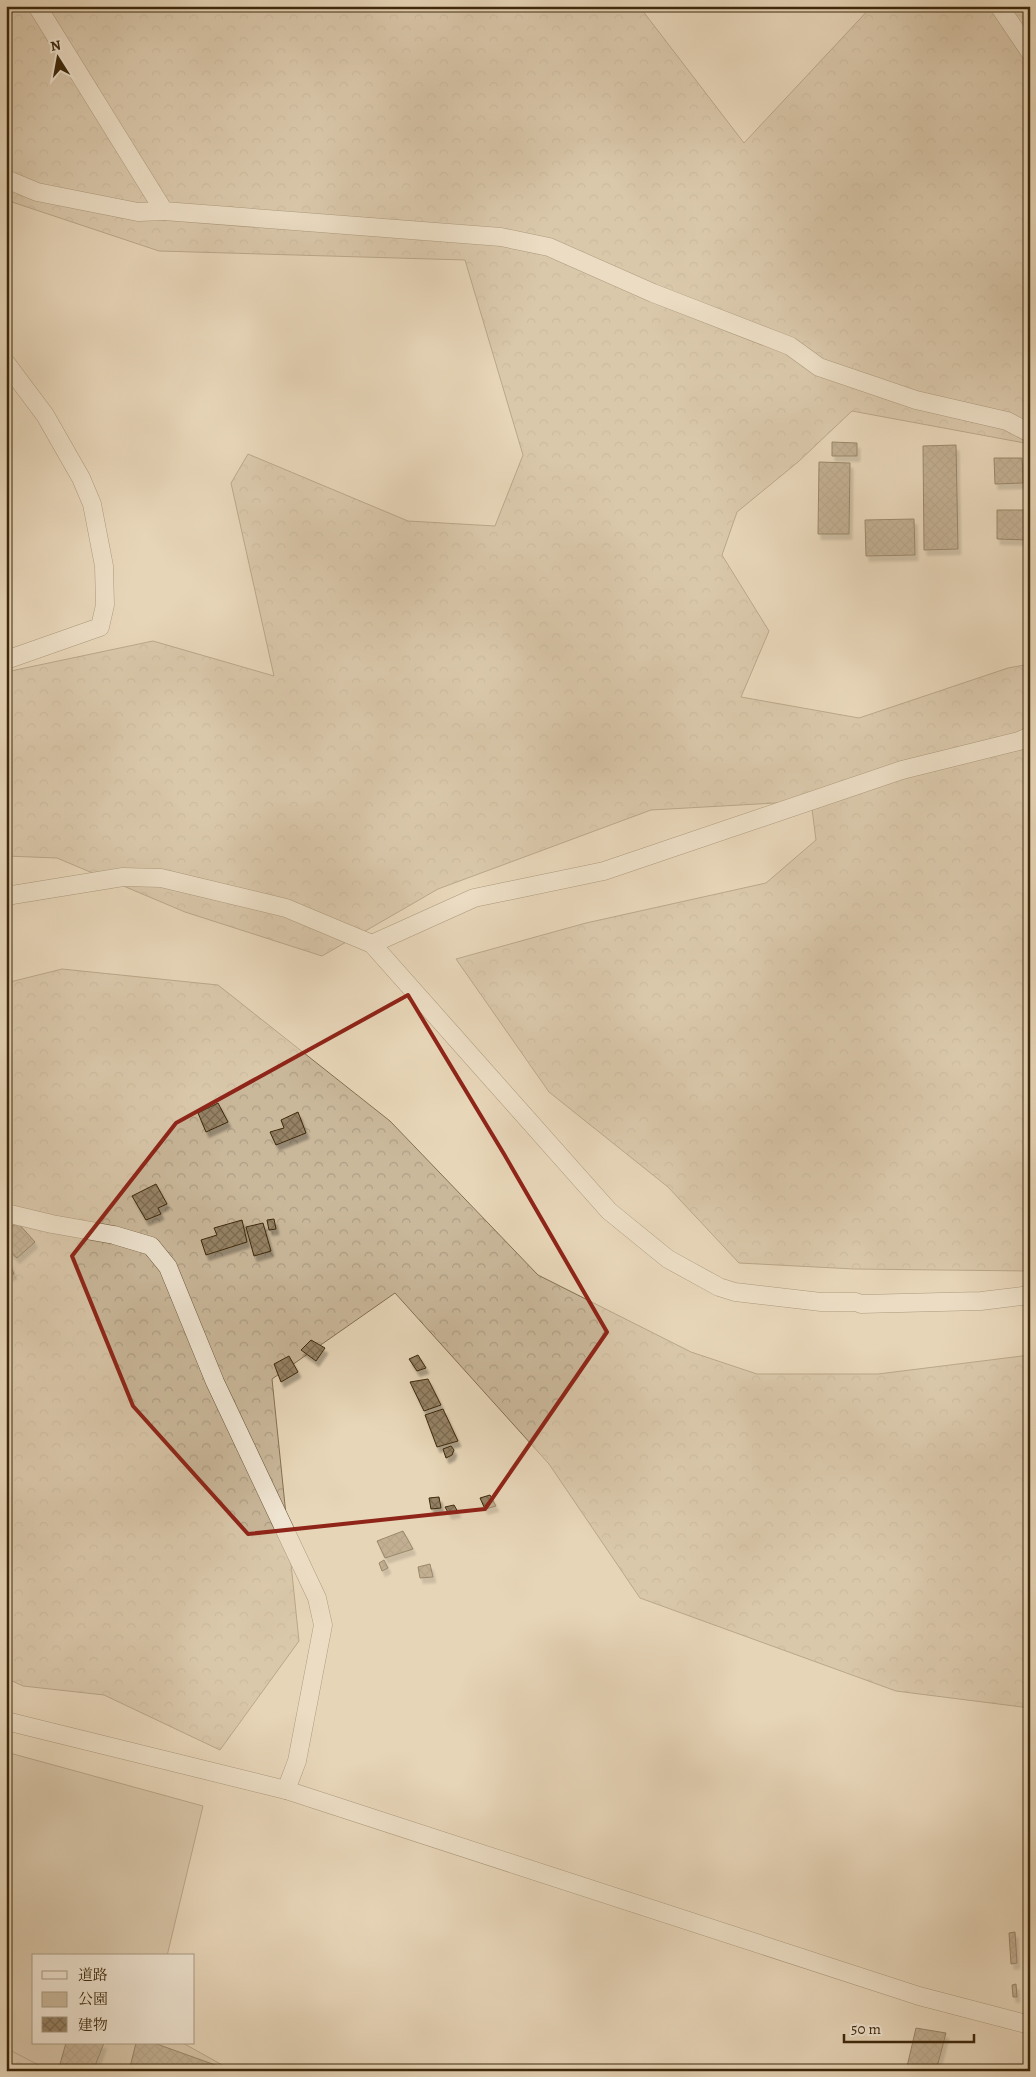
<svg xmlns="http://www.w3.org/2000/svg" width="1036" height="2077" viewBox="0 0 1036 2077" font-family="Alegreya,'Noto Serif JP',serif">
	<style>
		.green { fill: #cab89b; stroke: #847053 }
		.forest { fill: url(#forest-crowns); stroke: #847053 }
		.building { fill: url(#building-cross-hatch); stroke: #3d280b; filter: url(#shadow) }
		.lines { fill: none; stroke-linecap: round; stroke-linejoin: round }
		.minor-casing { stroke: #685436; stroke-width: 19 }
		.minor { stroke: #efe4d1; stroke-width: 18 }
		.marked { fill: none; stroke: #8f2418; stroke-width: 4; stroke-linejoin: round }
	</style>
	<defs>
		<pattern id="forest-crowns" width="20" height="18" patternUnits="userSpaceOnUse" patternTransform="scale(1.25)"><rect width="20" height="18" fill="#cab89b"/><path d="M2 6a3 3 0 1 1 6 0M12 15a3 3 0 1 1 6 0" fill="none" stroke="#ae9e84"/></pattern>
		<pattern id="building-cross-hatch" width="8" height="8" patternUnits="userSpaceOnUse" patternTransform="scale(1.25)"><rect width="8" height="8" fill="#958265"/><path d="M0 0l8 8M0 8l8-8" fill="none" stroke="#7b6a51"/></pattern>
		<filter id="shadow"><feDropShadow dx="3" dy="5.5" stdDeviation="1" flood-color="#0004"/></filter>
	</defs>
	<rect width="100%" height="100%" fill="#e7d6b8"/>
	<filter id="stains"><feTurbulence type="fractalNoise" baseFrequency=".004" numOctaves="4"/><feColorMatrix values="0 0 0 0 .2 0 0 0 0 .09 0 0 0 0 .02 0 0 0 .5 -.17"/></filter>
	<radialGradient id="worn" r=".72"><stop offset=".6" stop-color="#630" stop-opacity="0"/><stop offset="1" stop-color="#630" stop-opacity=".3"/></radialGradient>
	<path class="green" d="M6,1752L203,1806L167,1956H34V2043H183L233,2071H6Z"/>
	<g class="forest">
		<path d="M6,6H639L744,143L872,6H1030V444L852,411L798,462L737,512L722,555L769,631L741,697L859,718L1008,668L1030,664V1271L854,1269L739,1263L668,1187L549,1092L456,959L586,923L766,883L816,840L811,801L651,810L438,889L322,956L185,912L57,858L6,856V672L153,641L274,676L231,483L248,454L408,521L495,526L523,455L465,260L159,251L6,200Z"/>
		<path d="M62,969L218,985L390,1121L538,1275L691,1352L757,1374H878L1030,1355V1708L896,1691L640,1598L549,1464L395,1293L272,1379L299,1641L220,1750L104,1695L23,1686L6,1678V983Z"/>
		<path d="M6,2048L50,2071H6Z"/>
	</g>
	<g class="building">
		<path d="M832,442L857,443V456H832Z"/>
		<path d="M956,445L958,549L924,550L923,446Z"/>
		<path d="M994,458H1022L1023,483L995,484Z"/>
		<path d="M819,462L850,463L849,534H818Z"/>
		<path d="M997,510H1030V540L997,539Z"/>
		<path d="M914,519L915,555L866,556L865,520Z"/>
		<path d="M218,1103L228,1122L206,1132L198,1113Z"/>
		<path d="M298,1112L306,1133L276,1145L270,1132L284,1128L281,1120Z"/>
		<path d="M156,1184L167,1204L158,1208L161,1214L146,1220L132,1196Z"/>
		<path d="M274,1219L276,1229L269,1230L267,1220Z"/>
		<path d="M242,1220L247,1242L206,1255L201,1240L217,1235L214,1228Z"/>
		<path d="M17,1222L35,1242L17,1258L6,1248V1232Z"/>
		<path d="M263,1223L271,1251L254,1256L246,1227Z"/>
		<path d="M6,1254L14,1274L6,1276Z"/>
		<path d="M311,1340L325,1348L316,1361L301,1350Z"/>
		<path d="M418,1355L426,1368L417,1371L409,1359Z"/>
		<path d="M289,1356L298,1372L281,1382L274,1364Z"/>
		<path d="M428,1379L441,1405L424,1411L410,1382Z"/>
		<path d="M443,1409L458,1441L437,1447L425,1415Z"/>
		<path d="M451,1446L454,1450L452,1455L446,1458L443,1449Z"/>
		<path d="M490,1495L496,1506L485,1509L480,1498Z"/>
		<path d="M439,1497L441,1508L431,1509L429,1498Z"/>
		<path d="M454,1505L458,1512L449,1514L445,1507Z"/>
		<path d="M403,1531L413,1549L385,1558L377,1541Z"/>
		<path d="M384,1560L388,1568L382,1571L379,1563Z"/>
		<path d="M430,1564L433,1577L420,1578L418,1567Z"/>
		<path d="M1015,1932L1017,1963L1011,1964L1009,1933Z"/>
		<path d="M1016,1984L1017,1997H1013L1012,1985Z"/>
		<path d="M916,2028L946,2033L936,2071H906Z"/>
		<path d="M66,2043H104L93,2071H58Z"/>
		<path d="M136,2043H154L232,2071H129Z"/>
	</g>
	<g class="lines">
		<defs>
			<g id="minor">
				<path d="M37,6L164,211L501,237L549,247L653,293L790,346L819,367L916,400L1007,421L1030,433"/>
				<path d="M999,6L1030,52"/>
				<path d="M6,179L37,192L138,212L164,211"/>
				<path d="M6,363L45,415L81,478L92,504L104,566L105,605L100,627L6,660"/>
				<path d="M6,896L123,877L161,878L286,908L372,944L609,1211L668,1259L719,1287L735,1292L821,1302H856L861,1304L981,1301L1030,1295"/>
				<path d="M372,944L474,898L604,871L902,770L1019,741L1030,736"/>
				<path d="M6,1213L52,1224L114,1235L151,1246L168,1267L215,1382L317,1598L323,1625L297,1761L286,1790"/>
				<path d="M6,1721L286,1790L919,1996L1030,2025"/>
			</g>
		</defs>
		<use href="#minor" class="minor-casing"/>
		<use href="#minor" class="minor"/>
	</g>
	<path d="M0 0H1036V2077H0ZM408,995L504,1154L607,1332L485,1509L248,1534L133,1406L72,1256L176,1123Z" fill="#e7d6b8" fill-opacity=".55" fill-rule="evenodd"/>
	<path class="marked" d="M408,995L504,1154L607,1332L485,1509L248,1534L133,1406L72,1256L176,1123Z"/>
	<rect width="1036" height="2077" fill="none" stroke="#e7d6b8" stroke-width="25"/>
	<rect x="8" y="8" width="1021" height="2062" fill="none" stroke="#3d280b" stroke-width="2.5"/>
	<rect x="12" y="12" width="1011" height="2052" fill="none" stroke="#3d280b"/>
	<rect x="32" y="1954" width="162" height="90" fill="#efe4d1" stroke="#a89982"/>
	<rect x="42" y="1971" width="25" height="8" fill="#efe4d1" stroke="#a89982"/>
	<text x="78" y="1980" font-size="15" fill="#3d280b">道路</text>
	<rect x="42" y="1992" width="25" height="15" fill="#cab89b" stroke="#a89982"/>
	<text x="78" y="2004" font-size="15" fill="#3d280b">公園</text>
	<rect x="42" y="2017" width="25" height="15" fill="url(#building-cross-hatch)" stroke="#a89982"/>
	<text x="78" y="2030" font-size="15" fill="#3d280b">建物</text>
	<g transform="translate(58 58) rotate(349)" stroke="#efe4d1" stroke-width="4" paint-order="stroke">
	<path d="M0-4L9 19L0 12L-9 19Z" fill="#3d280b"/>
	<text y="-8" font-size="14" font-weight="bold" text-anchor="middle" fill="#3d280b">N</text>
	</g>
	<path d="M844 2034v8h130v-8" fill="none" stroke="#3d280b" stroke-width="2.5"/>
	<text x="851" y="2034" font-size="15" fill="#3d280b" stroke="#efe4d1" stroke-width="4" paint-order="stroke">50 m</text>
	<rect width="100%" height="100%" filter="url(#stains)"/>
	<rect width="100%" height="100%" fill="url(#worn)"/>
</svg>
